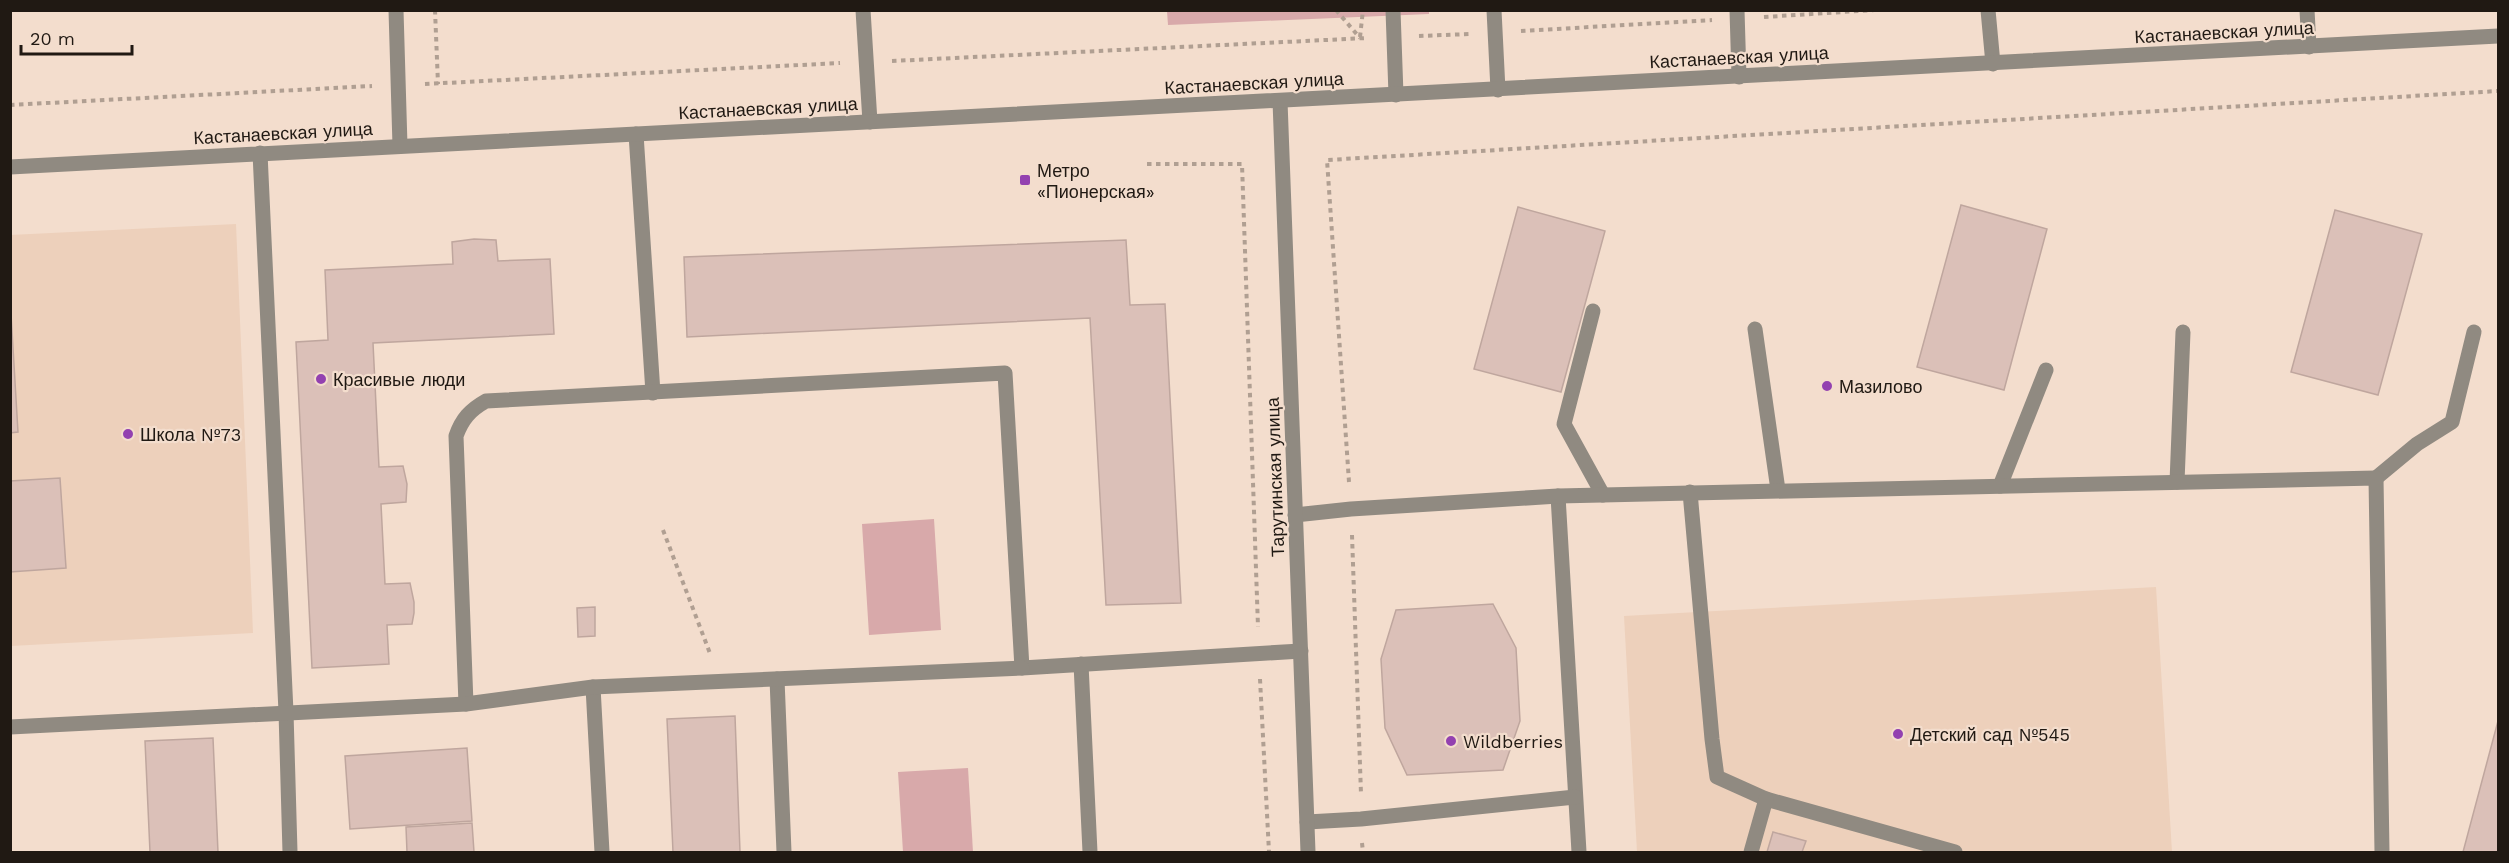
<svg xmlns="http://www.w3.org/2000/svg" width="2509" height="863" viewBox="0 0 2509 863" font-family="'Work Sans',sans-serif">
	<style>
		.built { fill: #edd0bb }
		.green { fill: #d8a9aa }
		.building { fill: #dbc0b8; stroke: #bfa69e; stroke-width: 1.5 }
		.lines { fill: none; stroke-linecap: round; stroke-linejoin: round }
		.path { stroke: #b09f92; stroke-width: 4; stroke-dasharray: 4.5 4.5; stroke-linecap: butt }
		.service { stroke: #908a81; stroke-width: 15 }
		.minor { stroke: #908a81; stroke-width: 15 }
		.tertiary { stroke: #908a81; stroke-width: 15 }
		.poi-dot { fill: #9341b0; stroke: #f3ddcd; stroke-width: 2 }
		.labels { text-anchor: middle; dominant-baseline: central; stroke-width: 4.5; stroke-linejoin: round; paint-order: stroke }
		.street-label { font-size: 18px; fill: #201913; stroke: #f3ddcd }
		.poi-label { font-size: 18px; fill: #201913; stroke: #f3ddcd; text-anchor: start }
	</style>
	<rect width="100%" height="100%" fill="#f3ddcd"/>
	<g class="built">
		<path d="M236,224L253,633L11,646L10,235Z"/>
		<path d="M2156,587L2172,852H1637L1624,616Z"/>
	</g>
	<g class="green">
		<path d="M1429,10V14L1168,25L1167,11Z"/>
		<path d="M934,519L941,630L869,635L862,524Z"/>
		<path d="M968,768L973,852H903L898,772Z"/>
	</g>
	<g class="building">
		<path d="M1961,205L2047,229L2004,390L1917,367Z"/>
		<path d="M1518,207L1605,231L1561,392L1474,369Z"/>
		<path d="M2335,210L2422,234L2378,395L2291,372Z"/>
		<path d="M474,239L496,240L498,261L550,259L554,334L373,343L379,467L403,466L407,484L406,502L381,504L385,584L410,583L414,602V613L412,624L387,625L389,664L312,668L296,342L328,340L325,270L453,264L452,242Z"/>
		<path d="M1126,240L1130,305L1165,304L1181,603L1106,605L1090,318L687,337L684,257Z"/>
		<path d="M11,314L18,432L10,433V314Z"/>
		<path d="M60,478L66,568L10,572V481Z"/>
		<path d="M1493,604L1516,648L1520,721L1503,770L1407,775L1385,728L1381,659L1396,610Z"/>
		<path d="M595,607V636L578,637L577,608Z"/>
		<path d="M735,716L740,852H673L667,719Z"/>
		<path d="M2498,721V852H2463Z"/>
		<path d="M213,738L218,852H150L145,741Z"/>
		<path d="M467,748L472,821L350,829L345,756Z"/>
		<path d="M472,823L474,852H407L406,827Z"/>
		<path d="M1773,832L1806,841L1802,852H1767Z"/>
	</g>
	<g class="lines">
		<g class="path">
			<path d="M435,10L438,84"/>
			<path d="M1336,10L1360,38"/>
			<path d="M1764,17L1874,10"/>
			<path d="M1521,31L1712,20"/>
			<path d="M1419,36L1469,34"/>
			<path d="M1360,37L1363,10"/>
			<path d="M892,61L1367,38"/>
			<path d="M425,84L840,63"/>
			<path d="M10,105L372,86"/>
			<path d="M1147,164H1242L1258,627"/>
			<path d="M1349,482L1327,160L2498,91"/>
			<path d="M663,530L711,656"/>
			<path d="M1352,535L1361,794"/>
			<path d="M1260,679L1269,852"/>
			<path d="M1362,843L1363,852"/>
		</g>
		<g class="service">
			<path d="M863,10L870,122"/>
			<path d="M1393,10L1396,95"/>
			<path d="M1494,10L1498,90"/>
			<path d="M1737,10L1739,77"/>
			<path d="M1988,10L1993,64"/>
			<path d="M2307,10L2309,47"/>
			<path d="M636,134L653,393"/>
			<path d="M260,153L286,712L290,852"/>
			<path d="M1593,311L1564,424L1603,495"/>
			<path d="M1755,329L1778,490"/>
			<path d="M2376,478L2417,444L2452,422L2474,332"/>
			<path d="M2177,482L2183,332"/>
			<path d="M2000,486L2046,370"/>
			<path d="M1690,492L1712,739L1717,777L1766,799L1955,852"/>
			<path d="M1558,496L1579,852"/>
			<path d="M1295,515L1351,509L1558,496L2376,478L2382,852"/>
			<path d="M1081,664L1090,852"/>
			<path d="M777,679L784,852"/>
			<path d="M593,687L602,852"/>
			<path d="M466,704L456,436C462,419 470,410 486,401L1005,373L1022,668L1301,651"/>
			<path d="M10,727L466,704L593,687L1022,668"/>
			<path d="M1307,822L1361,819L1575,797"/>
			<path d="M1751,852L1766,799"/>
		</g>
		<path class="minor" d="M1280,101L1308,852"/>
		<g class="tertiary">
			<path d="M396,10L400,146"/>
			<path d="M10,167L2498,36"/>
		</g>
	</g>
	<g class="poi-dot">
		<rect x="1019" y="174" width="12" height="12" rx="3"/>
		<circle cx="321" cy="379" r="6"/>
		<circle cx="1827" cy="386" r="6"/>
		<circle cx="128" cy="434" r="6"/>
		<circle cx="1898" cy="734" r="6"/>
		<circle cx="1451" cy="741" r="6"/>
	</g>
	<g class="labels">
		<g class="street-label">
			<text transform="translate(2224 32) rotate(-3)">Кастанаевская улица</text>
			<text transform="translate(1739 57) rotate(-3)">Кастанаевская улица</text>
			<text transform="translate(1254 83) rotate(-3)">Кастанаевская улица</text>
			<text transform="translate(768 108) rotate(-3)">Кастанаевская улица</text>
			<text transform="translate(283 133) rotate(-3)">Кастанаевская улица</text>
			<text transform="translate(1275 477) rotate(-92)">Тарутинская улица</text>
		</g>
		<g class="poi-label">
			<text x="1037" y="170">Метро<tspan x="1037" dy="21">«Пионерская»</tspan></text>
			<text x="333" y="379">Красивые люди</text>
			<text x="1839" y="386">Мазилово</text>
			<text x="140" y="434">Школа №73</text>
			<text x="1910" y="734">Детский сад №545</text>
			<text x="1463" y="741">Wildberries</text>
		</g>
	</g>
	<rect width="2509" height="863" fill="none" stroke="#201913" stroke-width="24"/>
	<path d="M21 45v9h111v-9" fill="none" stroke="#201913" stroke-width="3"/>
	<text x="30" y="45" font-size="18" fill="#201913" stroke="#f3ddcd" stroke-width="4.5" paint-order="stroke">20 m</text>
</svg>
